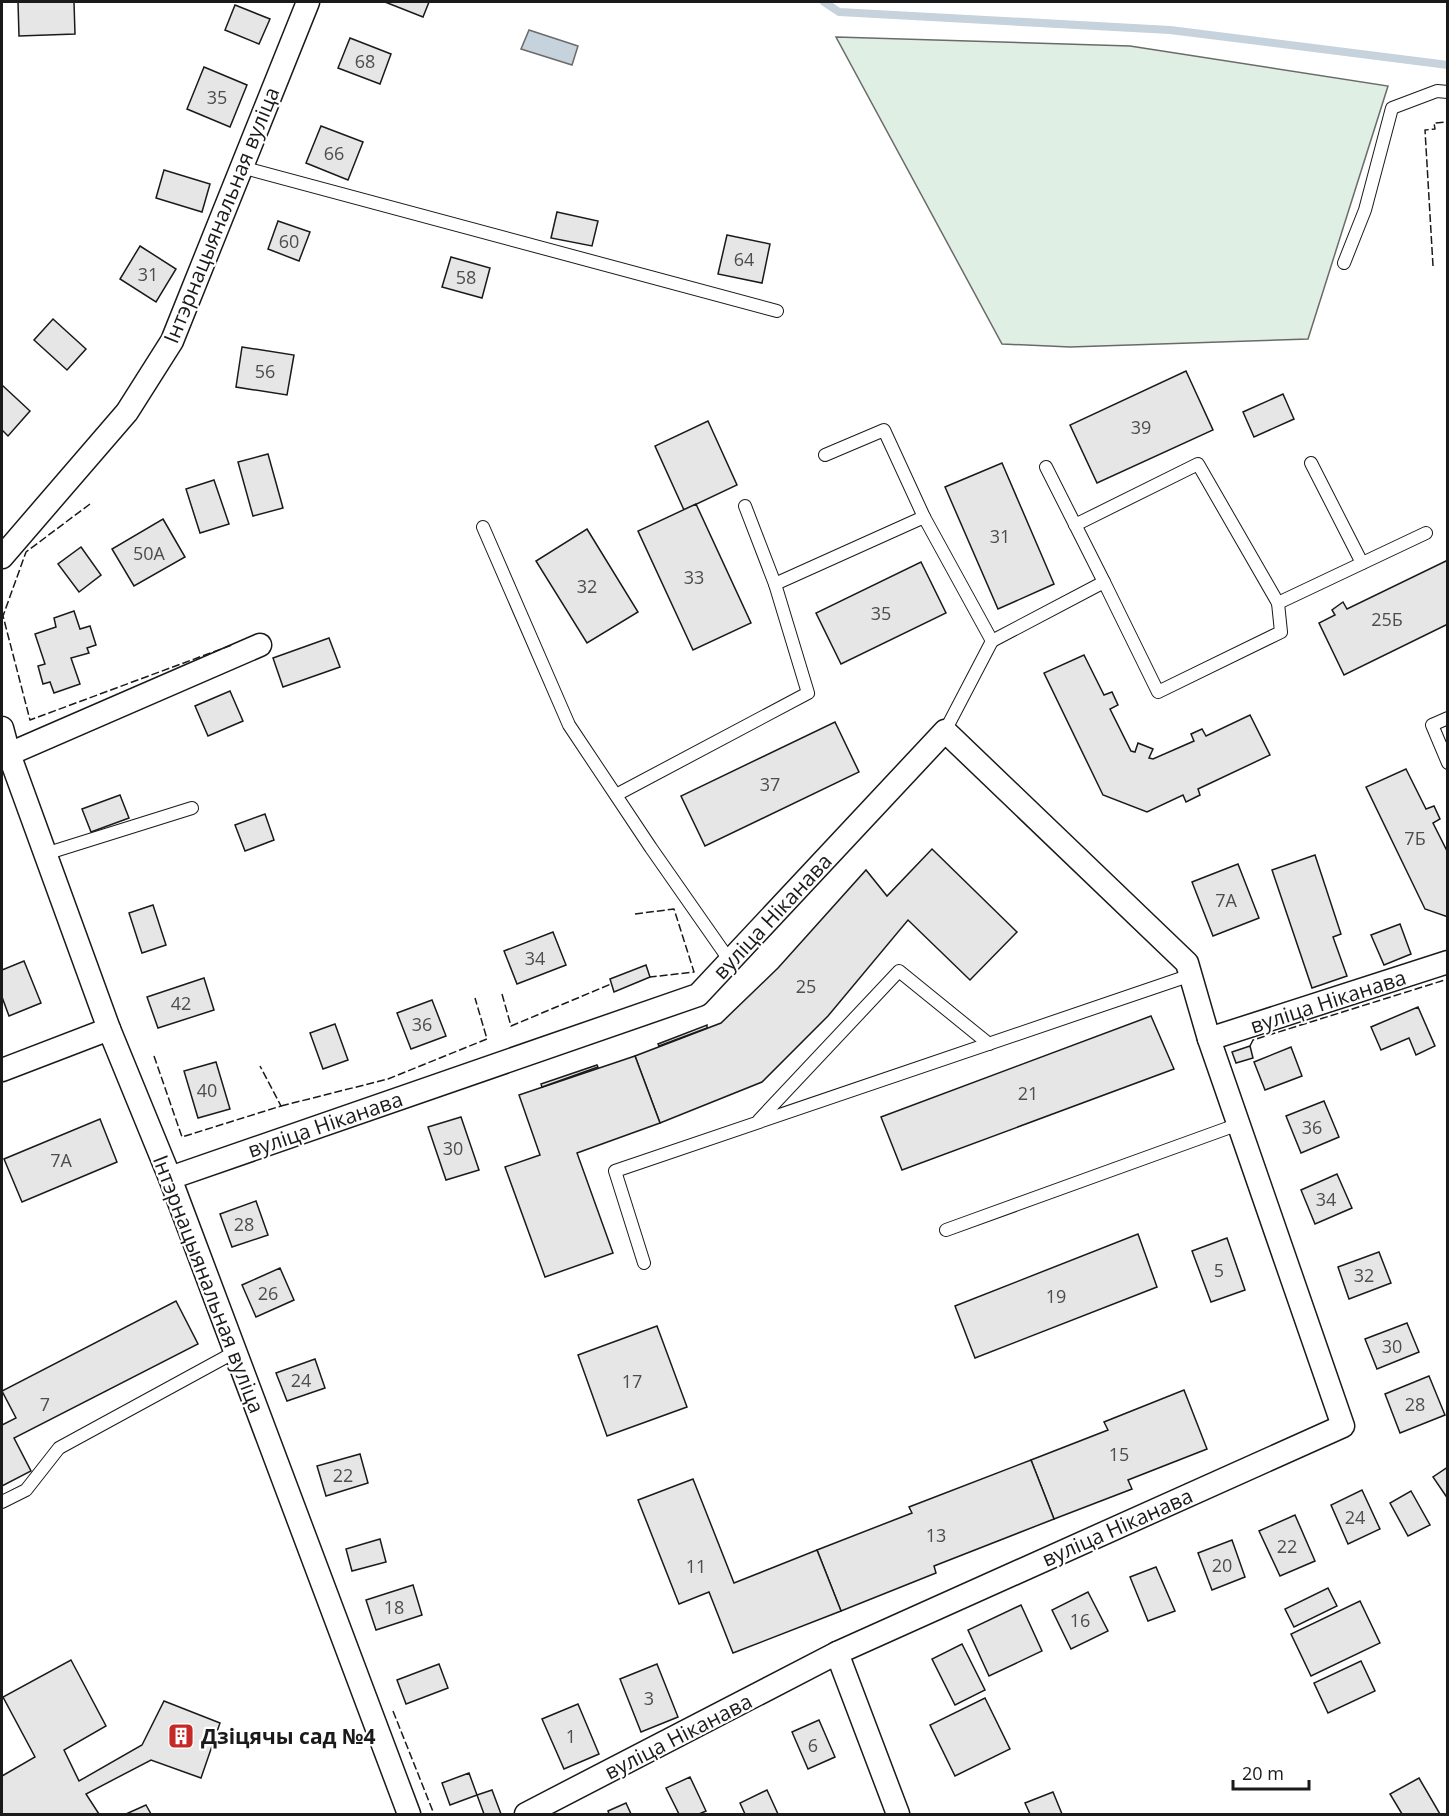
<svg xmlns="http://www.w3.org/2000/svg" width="1449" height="1816" viewBox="0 0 1449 1816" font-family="'Open Sans',sans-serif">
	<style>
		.green { fill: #e0efe3; stroke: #6a6a6a; stroke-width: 1.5 }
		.water { fill: #c6d2dc; stroke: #6a6a6a; stroke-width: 1.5 }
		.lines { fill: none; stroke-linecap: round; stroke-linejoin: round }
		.stream { stroke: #c6d2dc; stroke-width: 8 }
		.building { fill: #e6e6e6; stroke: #1a1a1a; stroke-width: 1.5 }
		.lane-casing { stroke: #1a1a1a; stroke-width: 14 }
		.street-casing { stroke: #1a1a1a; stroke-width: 25 }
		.lane { stroke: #fff; stroke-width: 12 }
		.street { stroke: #fff; stroke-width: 22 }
		.fence { stroke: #1a1a1a; stroke-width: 1.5; stroke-dasharray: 8 3; stroke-linecap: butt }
		.labels { text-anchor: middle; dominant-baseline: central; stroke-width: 4.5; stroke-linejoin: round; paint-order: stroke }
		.number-label { font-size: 18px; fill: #4d4d4d }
		.street-label { font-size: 21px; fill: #1a1a1a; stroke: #fff }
		.poi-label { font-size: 21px; font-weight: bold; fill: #1a1a1a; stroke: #fff; text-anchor: start }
	</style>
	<rect width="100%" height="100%" fill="#fff"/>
	<path class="green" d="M836,37L1130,46L1388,86L1308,339L1070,347L1002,344Z"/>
	<path class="water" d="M529,30L578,46L572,65L521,49Z"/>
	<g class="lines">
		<path class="stream" d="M824,2L839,12L1170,30L1448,65"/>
	</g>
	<g class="building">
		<path d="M18,2H74L75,34L19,36Z"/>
		<path d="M385,2H429L423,17Z"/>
		<path d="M235,5L270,19L259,44L225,30Z"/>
		<path d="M350,38L391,54L380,84L338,68Z"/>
		<path d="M204,67L247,85L230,127L187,109Z"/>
		<path d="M321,126L363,142L348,180L306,163Z"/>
		<path d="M164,170L210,184L202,212L156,198Z"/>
		<path d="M557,212L598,221L592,246L551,238Z"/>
		<path d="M278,221L310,232L299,261L268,249Z"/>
		<path d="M727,235L770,244L762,283L718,274Z"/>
		<path d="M140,246L176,269L156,302L120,279Z"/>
		<path d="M451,257L490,268L482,298L442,287Z"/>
		<path d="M53,319L86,349L67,370L34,340Z"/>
		<path d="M242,347L294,355L287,395L236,387Z"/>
		<path d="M1186,371L1213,430L1097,483L1070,425Z"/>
		<path d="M2,385L30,411L8,436L2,430Z"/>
		<path d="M1283,394L1294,419L1254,437L1243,412Z"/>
		<path d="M708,421L737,485L684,510L655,446Z"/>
		<path d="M268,454L283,508L253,516L238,462Z"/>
		<path d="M1002,463L1054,584L998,609L945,487Z"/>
		<path d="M214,480L229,524L200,533L186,489Z"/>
		<path d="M696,504L751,623L693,650L638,531Z"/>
		<path d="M163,519L185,557L134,586L112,549Z"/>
		<path d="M587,529L638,612L587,643L536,561Z"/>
		<path d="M81,547L101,575L79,592L58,564Z"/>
		<path d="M1448,560V624L1344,675L1319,623L1335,615L1332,610L1343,602L1347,609Z"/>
		<path d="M921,562L946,613L841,664L816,613Z"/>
		<path d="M74,611L80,629L90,626L96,645L87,648L89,653L71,658L80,684L54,693L50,682L43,684L38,666L45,664L35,634L56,627L54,618Z"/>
		<path d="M329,638L340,667L283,687L273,658Z"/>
		<path d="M1084,655L1104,695L1112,692L1118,705L1110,709L1131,751L1135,752L1138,743L1153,749L1149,758L1153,759L1194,741L1191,734L1202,729L1206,736L1250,715L1270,755L1198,789L1200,795L1186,802L1183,795L1147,812L1103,795L1044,673Z"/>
		<path d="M230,691L243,721L208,736L195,706Z"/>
		<path d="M835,722L859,772L705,846L681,796Z"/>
		<path d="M1406,769L1426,809L1434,806L1440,819L1433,823L1448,853V917L1425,909L1366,787Z"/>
		<path d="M120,795L129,818L91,832L82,809Z"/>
		<path d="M265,814L274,840L245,851L235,825Z"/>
		<path d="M932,849L1017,932L970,980L908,920L828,1016L762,1082L660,1123L635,1056L721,1023L778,968L866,870L887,896Z"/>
		<path d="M1315,855L1341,934L1333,937L1347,976L1312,988L1272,870Z"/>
		<path d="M1238,864L1259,918L1213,936L1192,882Z"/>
		<path d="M153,905L166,945L142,953L129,913Z"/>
		<path d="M1400,924L1411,954L1384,965L1371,935Z"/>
		<path d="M553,932L566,965L517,984L504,951Z"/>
		<path d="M24,961L41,1003L9,1016L2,997V970Z"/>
		<path d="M646,965L650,977L614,992L610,979Z"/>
		<path d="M204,978L214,1010L158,1028L147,997Z"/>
		<path d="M432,1000L446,1036L411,1049L397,1013Z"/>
		<path d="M1418,1007L1435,1046L1416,1055L1409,1038L1381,1050L1371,1027Z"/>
		<path d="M1151,1016L1174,1069L902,1170L881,1117Z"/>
		<path d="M335,1024L348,1060L323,1069L310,1033Z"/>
		<path d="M707,1025V1028L659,1046L658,1044Z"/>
		<path d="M1250,1046L1253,1058L1236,1063L1232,1052Z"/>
		<path d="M1291,1047L1302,1076L1265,1090L1254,1062Z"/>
		<path d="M635,1056L660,1123L577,1153L613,1253L545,1277L505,1167L540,1155L519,1095Z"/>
		<path d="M216,1062L230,1109L198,1118L184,1071Z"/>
		<path d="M597,1065L598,1067L542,1087L541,1084Z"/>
		<path d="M1324,1101L1339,1137L1301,1153L1286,1116Z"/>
		<path d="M461,1117L479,1170L446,1180L428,1127Z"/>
		<path d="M100,1119L117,1162L22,1202L4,1159Z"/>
		<path d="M1337,1174L1352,1208L1315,1224L1301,1190Z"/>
		<path d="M256,1201L268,1235L232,1247L220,1214Z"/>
		<path d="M1138,1234L1157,1287L975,1358L955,1306Z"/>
		<path d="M1227,1238L1245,1290L1211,1302L1192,1251Z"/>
		<path d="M1379,1252L1391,1283L1349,1299L1338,1267Z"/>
		<path d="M280,1268L294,1300L256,1317L242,1285Z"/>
		<path d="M176,1301L198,1344L14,1438L31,1471L2,1486V1425L16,1418L2,1391Z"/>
		<path d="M1407,1323L1419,1352L1377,1369L1365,1339Z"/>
		<path d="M657,1326L687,1407L607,1436L578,1355Z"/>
		<path d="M315,1359L325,1388L287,1401L276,1373Z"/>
		<path d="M1429,1376L1445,1415L1400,1433L1385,1394Z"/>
		<path d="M1184,1390L1207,1449L1128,1480L1132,1489L1054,1519L1031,1460L1108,1430L1104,1422Z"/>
		<path d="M360,1454L368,1483L326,1496L317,1466Z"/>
		<path d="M1031,1460L1054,1519L934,1566L936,1573L841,1611L817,1550L912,1513L909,1507Z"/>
		<path d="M1448,1467V1499L1433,1477Z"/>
		<path d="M693,1479L734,1583L817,1550L841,1611L733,1653L709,1592L679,1604L638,1500Z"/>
		<path d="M1362,1490L1380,1529L1348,1544L1331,1505Z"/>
		<path d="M1411,1491L1430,1525L1408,1536L1390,1503Z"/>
		<path d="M1295,1515L1315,1561L1280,1576L1259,1531Z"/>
		<path d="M380,1539L386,1562L352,1571L346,1549Z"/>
		<path d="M1232,1540L1245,1577L1212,1590L1198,1553Z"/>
		<path d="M1156,1567L1175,1611L1148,1621L1130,1577Z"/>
		<path d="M413,1585L422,1615L376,1630L366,1600Z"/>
		<path d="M1328,1588L1337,1606L1294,1627L1285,1609Z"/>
		<path d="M1088,1592L1108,1631L1071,1649L1052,1610Z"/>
		<path d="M1360,1601L1380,1643L1311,1676L1291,1634Z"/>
		<path d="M1021,1605L1042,1651L989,1676L968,1630Z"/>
		<path d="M962,1644L985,1690L955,1705L932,1659Z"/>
		<path d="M71,1660L106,1726L64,1750L79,1781L142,1745L164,1701L220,1723L201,1778L151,1760L86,1794L99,1814H2V1776L35,1757L3,1697Z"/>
		<path d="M1361,1661L1375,1691L1328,1713L1314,1683Z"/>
		<path d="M439,1664L448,1688L406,1704L397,1680Z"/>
		<path d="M657,1664L678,1717L641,1732L620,1679Z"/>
		<path d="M985,1698L1010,1749L955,1776L930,1725Z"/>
		<path d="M578,1704L599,1754L564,1769L542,1719Z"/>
		<path d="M819,1720L835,1757L808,1769L792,1732Z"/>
		<path d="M469,1773L477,1795L450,1805L442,1783Z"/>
		<path d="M690,1777L706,1811L699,1814H679L666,1788Z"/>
		<path d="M1419,1778L1440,1814H1402L1390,1794Z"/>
		<path d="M492,1790L501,1814H484L477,1795Z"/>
		<path d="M767,1790L778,1814H745L740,1803Z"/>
		<path d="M1053,1792L1062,1814H1030L1025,1803Z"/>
		<path d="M626,1803L631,1814H609L608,1811Z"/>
		<path d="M146,1805L151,1814H126Z"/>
	</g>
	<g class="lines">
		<defs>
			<g id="lane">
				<path d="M241,167L777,311"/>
				<path d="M1344,263L1365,210L1392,108L1437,91L1448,92"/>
				<path d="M825,455L884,430L924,517"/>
				<path d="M1311,463L1362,563"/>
				<path d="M1046,467L1104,582"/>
				<path d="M745,506L775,584"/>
				<path d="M1075,525L1198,464L1278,603"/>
				<path d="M483,527L569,725L651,848L730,961"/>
				<path d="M992,641L1104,582L1158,692L1281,632L1278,603L1426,533"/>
				<path d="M1448,718L1432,725L1448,763"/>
				<path d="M616,795L808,693L775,584L924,517L992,641L945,731"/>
				<path d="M45,854L192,808"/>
				<path d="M759,1120L899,971L989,1044"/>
				<path d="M946,1230L1239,1124"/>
				<path d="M644,1263L615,1171L1191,975"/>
				<path d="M2,1502L26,1490L59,1448L235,1352"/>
			</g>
			<g id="street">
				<path d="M2,557L127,412L172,341L308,2"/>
				<path d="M2,728L9,754L109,1029L170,1178L409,1814"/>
				<path d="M9,754L260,645"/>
				<path d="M1209,1039L1448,962"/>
				<path d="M2,1070L109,1029"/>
				<path d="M170,1178L698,995L945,731L1187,963L1209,1039L1343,1426L837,1653L526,1814"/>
				<path d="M837,1653L898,1814"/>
			</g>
		</defs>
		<use href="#lane" class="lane-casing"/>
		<use href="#street" class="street-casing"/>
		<use href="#lane" class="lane"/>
		<use href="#street" class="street"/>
		<g class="fence">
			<path d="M1433,266L1425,130L1435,129L1434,123L1448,122"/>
			<path d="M90,504L26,552L3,616L30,720L232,645"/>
			<path d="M635,914L674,909L694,972L650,977"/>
			<path d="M502,994L511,1026L611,984"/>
			<path d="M1250,1046L1253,1040L1448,979"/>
			<path d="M154,1056L182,1137L281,1106L260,1066"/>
			<path d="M281,1106L388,1079L487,1039L475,998"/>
			<path d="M393,1711L434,1814"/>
		</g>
	</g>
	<defs>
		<symbol id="building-square" viewBox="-11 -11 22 22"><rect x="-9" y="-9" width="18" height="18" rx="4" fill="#c62828" stroke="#fff"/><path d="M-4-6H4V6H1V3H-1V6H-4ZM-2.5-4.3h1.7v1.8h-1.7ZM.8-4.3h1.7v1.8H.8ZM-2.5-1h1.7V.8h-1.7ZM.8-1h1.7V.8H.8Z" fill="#fff"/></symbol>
	</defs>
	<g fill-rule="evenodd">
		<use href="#building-square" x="166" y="1721" width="30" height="30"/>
	</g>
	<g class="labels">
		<g class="number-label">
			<text x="365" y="61">68</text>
			<text x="217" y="97">35</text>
			<text x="334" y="153">66</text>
			<text x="289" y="241">60</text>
			<text x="744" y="259">64</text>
			<text x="148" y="274">31</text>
			<text x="466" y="277">58</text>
			<text x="265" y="371">56</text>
			<text x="1141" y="427">39</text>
			<text x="1000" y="536">31</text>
			<text x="149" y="553">50А</text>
			<text x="694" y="577">33</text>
			<text x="587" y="586">32</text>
			<text x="881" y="613">35</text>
			<text x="1387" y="619">25Б</text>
			<text x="770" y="784">37</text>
			<text x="1415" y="838">7Б</text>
			<text x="1226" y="900">7А</text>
			<text x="535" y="958">34</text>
			<text x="806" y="986">25</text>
			<text x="181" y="1003">42</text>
			<text x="422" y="1024">36</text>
			<text x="207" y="1090">40</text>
			<text x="1028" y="1093">21</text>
			<text x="1312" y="1127">36</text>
			<text x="453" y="1148">30</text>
			<text x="61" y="1160">7А</text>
			<text x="1326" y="1199">34</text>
			<text x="244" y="1224">28</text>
			<text x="1219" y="1270">5</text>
			<text x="1364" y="1275">32</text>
			<text x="268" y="1293">26</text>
			<text x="1056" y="1296">19</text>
			<text x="1392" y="1346">30</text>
			<text x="301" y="1380">24</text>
			<text x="632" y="1381">17</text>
			<text x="45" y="1404">7</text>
			<text x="1415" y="1404">28</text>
			<text x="1119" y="1454">15</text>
			<text x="343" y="1475">22</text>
			<text x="1355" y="1517">24</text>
			<text x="936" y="1535">13</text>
			<text x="1287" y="1546">22</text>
			<text x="1222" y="1565">20</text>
			<text x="696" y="1566">11</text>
			<text x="394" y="1607">18</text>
			<text x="1080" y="1620">16</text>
			<text x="649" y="1698">3</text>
			<text x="571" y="1736">1</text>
			<text x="813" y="1745">6</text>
		</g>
		<g class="street-label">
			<text transform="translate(221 215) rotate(-68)">Інтэрнацыянальная вуліца</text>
			<text transform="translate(772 916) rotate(-47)">вуліца Ніканава</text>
			<text transform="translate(1328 1001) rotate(-18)">вуліца Ніканава</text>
			<text transform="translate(325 1124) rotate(-19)">вуліца Ніканава</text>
			<text transform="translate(209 1284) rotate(69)">Інтэрнацыянальная вуліца</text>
			<text transform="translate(1117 1527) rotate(-24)">вуліца Ніканава</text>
			<text transform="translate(678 1736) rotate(-27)">вуліца Ніканава</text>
		</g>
		<g class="poi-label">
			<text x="201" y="1736">Дзіцячы сад №4</text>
		</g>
	</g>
	<rect width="1449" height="1816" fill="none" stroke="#1a1a1a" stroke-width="6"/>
	<path d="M1233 1780v9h76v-9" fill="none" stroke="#1a1a1a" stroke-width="3"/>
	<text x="1242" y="1780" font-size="18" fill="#1a1a1a" stroke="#ffffff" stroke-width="4.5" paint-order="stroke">20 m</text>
</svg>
